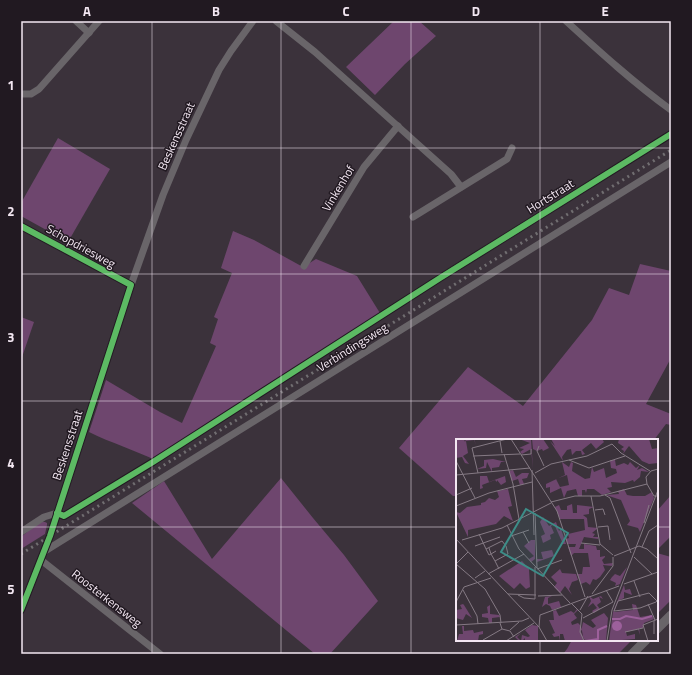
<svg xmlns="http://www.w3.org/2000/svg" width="692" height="675" viewBox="0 0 692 675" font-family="'Titillium Web',sans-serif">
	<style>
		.green { fill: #6e466e }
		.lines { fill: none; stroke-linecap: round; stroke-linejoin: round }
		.minor { stroke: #696569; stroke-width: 7 }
		.tertiary { stroke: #696569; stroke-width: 9 }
		.rail { stroke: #716e71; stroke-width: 3; stroke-dasharray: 2 4; stroke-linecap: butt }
		.cycleway-casing { stroke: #211921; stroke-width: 8 }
		.cycleway { stroke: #5cba63; stroke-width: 6 }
		.grid { fill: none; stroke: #f3e7f2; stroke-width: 1; stroke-opacity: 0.55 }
		.labels { text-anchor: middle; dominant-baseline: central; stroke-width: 3; stroke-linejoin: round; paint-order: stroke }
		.street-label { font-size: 12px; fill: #f3e7f2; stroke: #211921 }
		.inset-river { fill: none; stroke: #9c609b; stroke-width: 2 }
		.inset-road { fill: none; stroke: #857a84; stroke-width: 1 }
		.view { fill: #3d8d88; fill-opacity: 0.15; stroke: #3d8d88; stroke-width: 2 }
		.inset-edge { fill: none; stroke: #f3e7f2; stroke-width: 2 }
		.neatline { fill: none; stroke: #f3e7f2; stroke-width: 1.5 }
		.grid-label { font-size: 13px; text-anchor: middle; font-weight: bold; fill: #f3e7f2 }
	</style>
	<rect width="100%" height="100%" fill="#3b323b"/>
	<g class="green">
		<path d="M394,21H419L436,36L405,64L375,95L346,67Z"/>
		<path d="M58,138L110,169L68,242L21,216V203Z"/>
		<path d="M233,231L254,240L303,267L316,259L357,276L383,318L157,461C135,450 111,443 89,432L106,380L160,412L182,423L216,346L210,343L218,319L214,317L232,273L221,268Z"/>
		<path d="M640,264L671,271V358L646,404L671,414V425L666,424L654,440H457V496H453L399,448L468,367L523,406L592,320L609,288L629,295Z"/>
		<path d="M21,317L34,322L21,360Z"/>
		<path d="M281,478L313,518L344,555L378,601L330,654H315L132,503L164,481L212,559Z"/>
		<path d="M671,495V536L657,550V511Z"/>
		<path d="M42,522H45L47,523V525L45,534L21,549V537L33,527Z"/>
		<path d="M657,553L671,557V600L657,614Z"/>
		<path d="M572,640H632L618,654H563L567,649Z"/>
	</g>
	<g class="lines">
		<g class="minor">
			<path d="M76,21L89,33"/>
			<path d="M276,21L315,52L451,174L461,187"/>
			<path d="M566,21C600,52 634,83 671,110"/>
			<path d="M21,94H31L39,89L99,21"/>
			<path d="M413,217L507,159L512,148"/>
			<path d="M21,226L131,285"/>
			<path d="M304,266L364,167L398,126"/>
			<path d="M440,278L671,134"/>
			<path d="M21,532L44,517L57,513"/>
			<path d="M45,551L671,162"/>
			<path d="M41,560L160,654"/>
			<path d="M21,610L50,536L131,285L163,195L186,140L219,70L231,51L253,21"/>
		</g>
		<g class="tertiary">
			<path d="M657,629L671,615"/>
			<path d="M632,654L646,640"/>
		</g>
		<path class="rail" d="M21,554L671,150"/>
		<defs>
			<g id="cycleway">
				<path d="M21,226L131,285L50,536L21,610"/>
				<path d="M57,513L64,516L153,462L440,278L671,134"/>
			</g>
		</defs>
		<use href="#cycleway" class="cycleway-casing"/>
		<use href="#cycleway" class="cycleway"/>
	</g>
	<path class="grid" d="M152,21V654M281,21V654M411,21V654M540,21V440M21,148H671M21,274H671M21,401H671M21,527H457M657,527H671M540,640V654"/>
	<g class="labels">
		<g class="street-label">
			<text transform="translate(176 136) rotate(-66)">Beskensstraat</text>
			<text transform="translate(338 188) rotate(-59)">Vinkenhof</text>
			<text transform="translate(550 196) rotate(-32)">Hortstraat</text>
			<text transform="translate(81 246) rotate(29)">Schopdriesweg</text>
			<text transform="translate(352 347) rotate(-32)">Verbindingsweg</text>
			<text transform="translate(67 445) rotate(-72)">Beskensstraat</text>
			<text transform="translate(107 598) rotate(38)">Roosterkensweg</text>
		</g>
	</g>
	<g transform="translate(456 439)">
		<rect width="202" height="202" fill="#3b323b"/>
		<path d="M0,0H8L9,3L10,0H18L20,6L18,1L10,2L12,14L7,17L13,25L9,24L6,18L0,19ZM63,0H75L77,30L75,10L66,15L64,13L68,10L63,9L74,4ZM76,0H87L93,9L87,12L86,10L81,12L77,10ZM95,0H146L148,3L140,10L135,4L126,11L129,15L126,16L125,12H120L116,16L115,10L111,11L106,18L107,22L94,2L99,7ZM163,0H193L196,10L202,9V24L193,25L186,22L173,7L167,15L168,12L165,10L168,8L162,4ZM28,21L37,20L50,23H45L43,28L36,29V33L31,23L30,29L21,30L28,27ZM154,21H159L160,27L168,24L172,26L174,23L180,29L184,26L181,31L186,29L193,33L185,32L184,38L178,43L177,41L169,44L155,43L156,48L151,49L155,53L146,56L138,50H131L130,54L129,51H126V57H122L120,50L111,52L108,59L105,49L94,54V48L90,49V45L109,36L106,23L113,28L115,23L117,24L116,32L129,40L134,39L136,28L138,33L148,29L150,39L161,34L160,30L155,29ZM111,36L113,46L104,48L100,40ZM57,31L60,38L66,34H73L71,39L66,40L68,45L64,46L62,40L56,42L53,32ZM24,37H31L33,43L49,37L50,43L45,46L41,41V43L39,41L26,46L27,49L24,50ZM52,50L56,67L52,68L57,82L48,77L40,85L12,91V98L0,73L4,74L11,68L25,66V64L29,63L33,59L39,61L43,58L41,52ZM168,50L171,56L177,57H189L196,53L198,59L184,93L182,89L171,86L174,82L165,61L150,56L163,55L162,52ZM116,65L117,74H121V66L138,68L133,70V75L127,76L131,79L132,88L142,89L136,94L139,95L137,98H142V100L128,98L123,110H128V105L140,107L141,111H144V118L149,117V118L146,121L148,125L157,124L156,127L147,126L149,131L144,138L140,141L137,140L134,146L130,143L125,145L121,135H126L127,128H134L132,114H118L115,117L112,108H119L120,105H111L110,100L113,99L112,95L129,91L128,80H104L99,68L103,66L105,71H111V67ZM87,78L93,87L100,83L103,92L105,90L110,105H107L98,85L95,87L98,94L94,96L95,100L87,104L85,97L89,95L84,83ZM75,101H79V120L75,123L73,120L78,117L68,107ZM96,111L98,117L81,123V120H87L85,113ZM66,122L73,130L74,148L70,150L64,144L58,150L43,137ZM171,128L164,145L159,147L160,144L154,141L156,138L159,135L164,137ZM104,130L106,134L120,135L122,141L116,143L113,150L116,156L109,147L104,154L98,148L101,144L95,138ZM168,146L169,151L174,150L176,156L168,153V159L162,162L158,173L177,171L176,165L180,166L184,178L196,176L198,180L188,184L187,189H183L184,196L182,190L170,193L171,197L179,195V200L153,202L157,173ZM96,157L92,159V165L103,162L105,168L96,171L94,167L90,165L86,168L89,158ZM133,157L137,160L145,157L147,160L143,158L145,163L141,166L144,170L138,174L136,172L141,169L137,164L132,168L135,162ZM7,165L8,166L16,179L10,175L7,181L0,179V171L6,170L4,166ZM34,166V175L43,176L41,172L44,178L36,179V184H33L32,179L26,178V175L32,174L31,168ZM121,170L122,171L118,175L121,179L115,183L116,186L122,184L125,187L128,202H109L107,195H104V202L103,197L98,198L96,195L99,194L93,181H98L97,172L100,171L103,177L115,172L118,174ZM148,174L152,179L150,202H129L125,193L127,183L137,189L140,187L135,181ZM76,186L82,187V202H69V199L66,202H63L59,198L65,194L61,198L65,202L66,196L72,198L74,197L69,191ZM6,187H8V192L17,191L18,194L27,192V195L23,196L22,202H1L3,195H7Z" fill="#6e466e" fill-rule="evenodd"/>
		<path d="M156 187a5 5 0 1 1 10 0a5 5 0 1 1-10 0Z" fill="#9c609b"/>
		<path class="inset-river" d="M156,180H164L170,177L186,180L196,177M130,202L142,200V191L151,187"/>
		<path class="inset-road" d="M55,0L101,72L129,158M44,2L46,14M156,5L165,14L194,32M83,7L81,12L88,27M48,15L57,45L63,80M65,16L75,15V10M17,17L64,15M113,21L133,29L169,17M0,22L19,59M202,30L195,32L190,38L191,45L198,57H202M76,31L78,96M22,34L16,9L51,0M79,34L95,25L131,17L156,5M0,36L74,29M0,56L16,49M149,56L154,59L175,114M135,57L144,105L157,116M95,63L119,57H144L191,45M0,67L33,54L76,43M139,71L147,70L149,76M79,74L81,129M188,84L193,66M51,86L63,110L114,164M142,88L152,87L154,101M67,93L73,104M23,95L30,110L46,102L50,107L52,115L39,122L43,130M55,97L73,91M0,100L83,188L91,202M6,101L46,89L95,64M125,104L144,106M19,107L44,98M186,108L193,92L202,86M30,110L33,116L35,115L33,109M158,117L183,107L191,110L202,120M178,118L196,135M39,122L35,115L40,112M0,125L29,150L44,176L45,184M0,125L12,113M81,130L106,121M32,135L68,115M19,139L29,132M178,142L184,158M168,145L202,133M7,151L21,177L22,185M52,155L80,156M136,155L157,127V118M62,156L68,159L79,160V128M82,157L106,156M201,162L193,154L162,162L158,172L184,169L200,163L202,161M0,163L8,148L35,139M115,164L126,175L124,193L128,202M192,165L199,181M124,171L132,157M127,179L157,163L150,151M198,182V195M44,184L46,190L54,192L58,198M0,186L66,182L73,179M83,188L84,176L163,147M54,191L63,183M169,193L187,189M27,201L46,190M50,202L78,184M151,202L156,171L202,51M192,202L187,186L202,180"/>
		<path class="view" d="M70,70L112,94L87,137L45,113Z"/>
		<rect width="202" height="202" class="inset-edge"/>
	</g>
	<rect width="692" height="675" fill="none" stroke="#211921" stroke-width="44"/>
	<rect x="22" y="22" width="648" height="631" class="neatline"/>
	<g class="grid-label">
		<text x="87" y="16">A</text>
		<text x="216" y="16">B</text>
		<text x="346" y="16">C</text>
		<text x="476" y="16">D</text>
		<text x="605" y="16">E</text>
		<text x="11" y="90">1</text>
		<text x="11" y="216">2</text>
		<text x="11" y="342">3</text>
		<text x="11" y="468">4</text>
		<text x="11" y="594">5</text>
	</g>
</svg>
